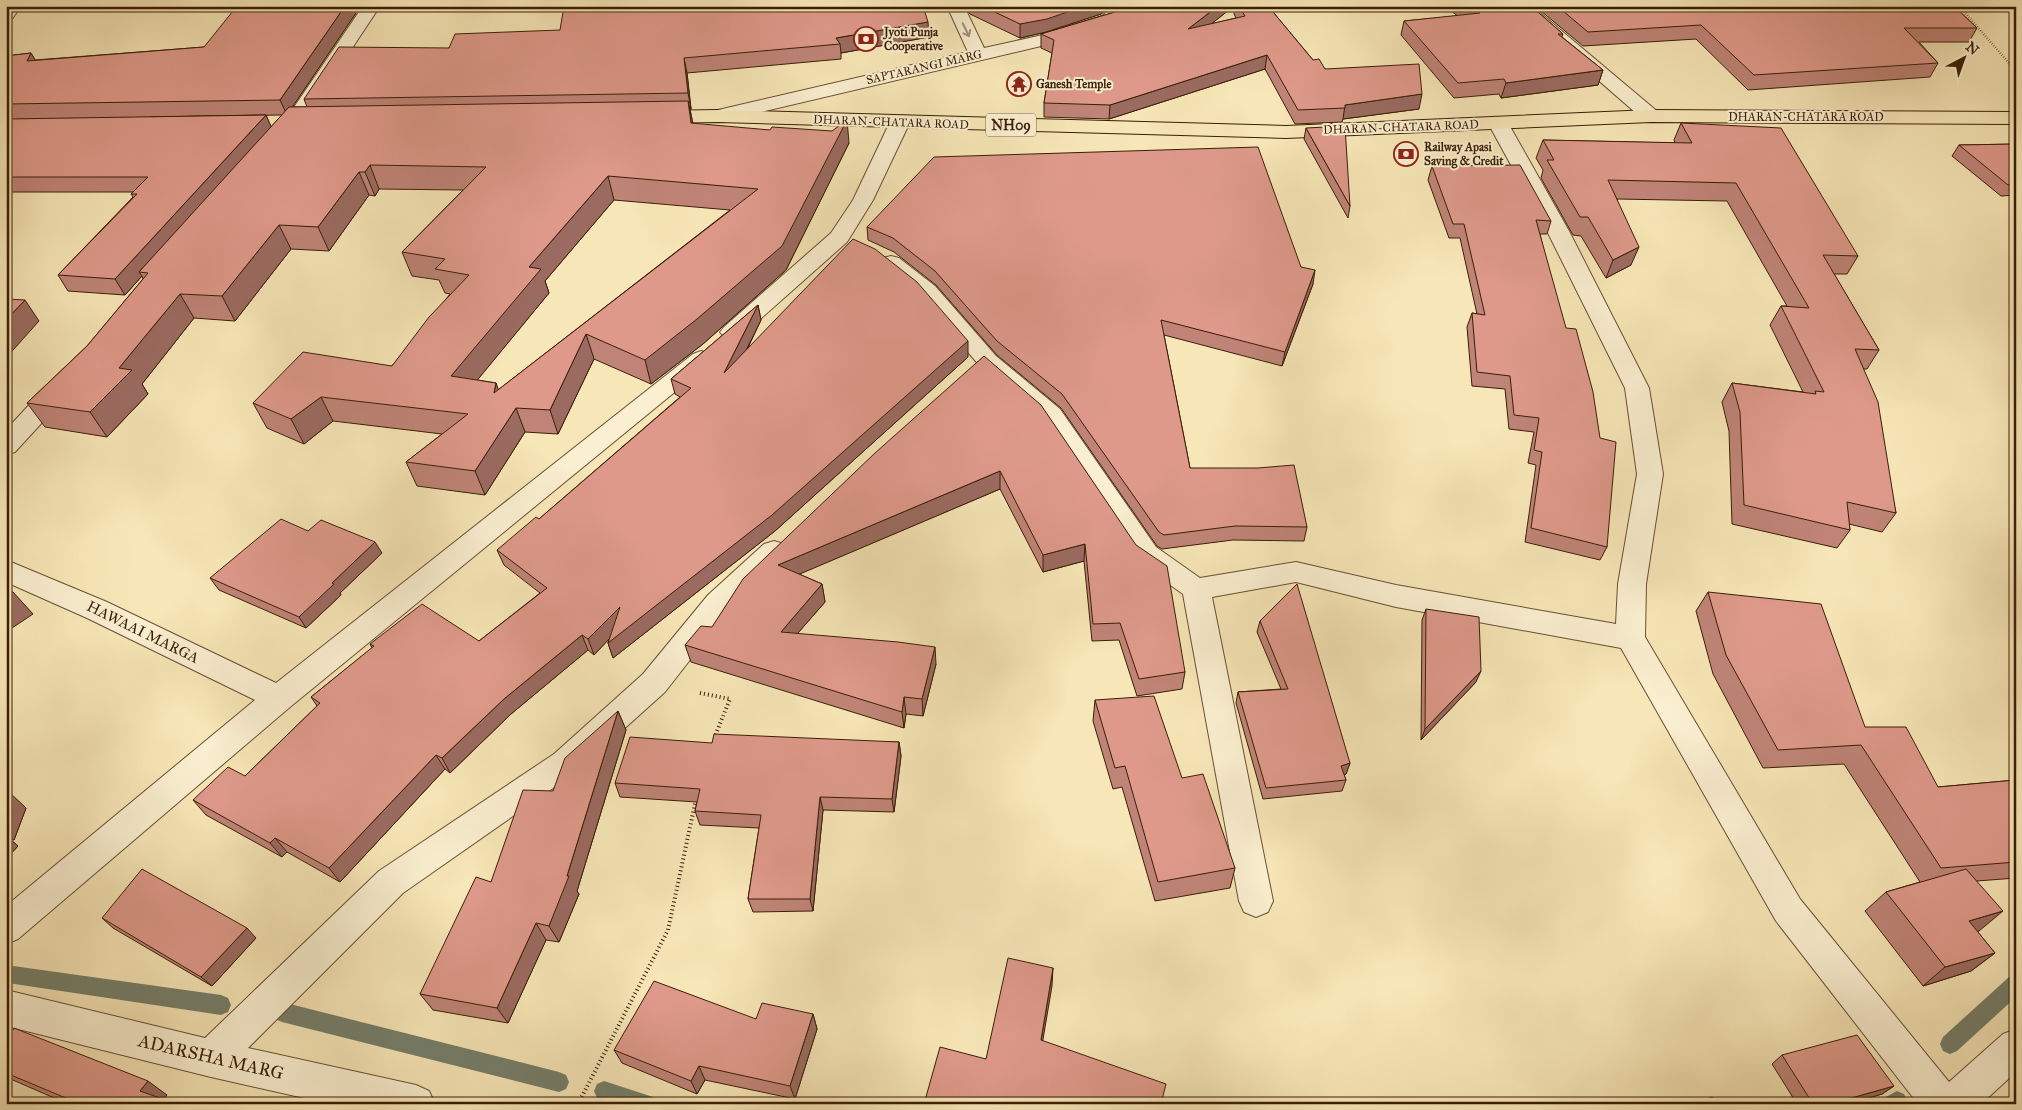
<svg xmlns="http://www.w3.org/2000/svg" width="2022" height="1110" viewBox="0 0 2022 1110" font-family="'IM FELL Great Primer',serif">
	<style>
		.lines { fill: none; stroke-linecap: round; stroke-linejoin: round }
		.stream { fill: #757f6b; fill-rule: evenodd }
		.minor-casing { stroke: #695032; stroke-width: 2 }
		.major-casing { stroke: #3a1e05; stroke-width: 2 }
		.path-far1 { stroke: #3a1e05; stroke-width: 2.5; stroke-dasharray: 0.5 2; stroke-linecap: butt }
		.path { stroke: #3a1e05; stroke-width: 4; stroke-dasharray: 1 3; stroke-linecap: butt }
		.minor { fill: #faefd0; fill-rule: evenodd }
		.major { fill: #f7e6b7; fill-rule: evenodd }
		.wall { fill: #bf8477; stroke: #3a1e05; fill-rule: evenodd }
		.shaded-wall { fill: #9b6b61; stroke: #3a1e05 }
		.building { fill: #de998a; stroke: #3a1e05; fill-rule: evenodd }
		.oneway { stroke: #a49175 }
		.labels { text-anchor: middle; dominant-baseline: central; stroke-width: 4; stroke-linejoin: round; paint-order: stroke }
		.far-poi-label { font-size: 12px; font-weight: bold; fill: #3a1e05; stroke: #faefd0; text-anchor: start }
		.far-street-label { font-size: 12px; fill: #3a1e05; stroke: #faefd0 }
		.shield { fill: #faefd0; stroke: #745d42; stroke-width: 1 }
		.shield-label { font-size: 14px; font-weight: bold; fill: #3a1e05 }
		.street-label { font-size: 15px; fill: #3a1e05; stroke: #faefd0 }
		.near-street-label { font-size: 18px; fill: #3a1e05; stroke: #faefd0 }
	</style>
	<rect width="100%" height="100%" fill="#f7e6b7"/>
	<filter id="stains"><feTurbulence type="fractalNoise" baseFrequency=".004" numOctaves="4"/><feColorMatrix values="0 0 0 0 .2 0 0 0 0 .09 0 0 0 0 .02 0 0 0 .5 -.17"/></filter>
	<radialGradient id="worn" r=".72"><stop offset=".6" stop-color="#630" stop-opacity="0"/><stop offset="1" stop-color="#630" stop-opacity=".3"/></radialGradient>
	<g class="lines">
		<g class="stream">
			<path d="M6,965L221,995L228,998L231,1005L228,1012L221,1015L8,983H6Z"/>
			<path d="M2016,975V997L1957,1051L1950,1054L1943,1051L1940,1044L1943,1037L2009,977Z"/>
			<path d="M282,1002L559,1072L566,1075L569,1082L566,1089L559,1092L282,1022L275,1019L272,1012L275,1005Z"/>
			<path d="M604,1081L653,1097L656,1104H612L597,1098L594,1091L597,1084Z"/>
			<path d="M1897,1091L1904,1094L1907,1101L1906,1104H1883L1886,1097Z"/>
		</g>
		<defs>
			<g id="minor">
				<path d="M6,6H21L12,19L6,20Z"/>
				<path d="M363,6H380L300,127C292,136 287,143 274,140L271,136L286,119Z"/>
				<path d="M947,6H964L984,48L1047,34L1102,16L1114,6H1132L1114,24L1058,42L718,122L711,120L708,116L711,112L718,110L968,52Z"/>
				<path d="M1513,6H1532L1658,112L1661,116L1658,120L1651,122L1644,120Z"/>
				<path d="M900,116L907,118L910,122L873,200L847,242L740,337L732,339L724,337L720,332L724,327L831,233L853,200L890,122L893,118Z"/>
				<path d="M1498,117L1505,119L1508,123L1569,231L1649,388L1663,474L1646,584L1645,637L1800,899L1949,1082L2003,1034L2016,1029V1072L1981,1104H1918L1776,921L1621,648L1396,607L1296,582L1212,597L1273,901L1268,912L1256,917L1244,912L1239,901L1183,594L1136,561L1042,421L980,366L919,296L880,263L883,258L891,256L899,258L935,286L996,356L1060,409L1156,547L1200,578L1296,562L1396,585L1616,624L1618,584L1637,474L1625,388L1547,231L1488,123L1491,119Z"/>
				<path d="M701,351L709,354L713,359L709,364L290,707L18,939L6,944V906L255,700L87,618L6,582V560L107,602L276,683L693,354Z"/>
				<path d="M61,378L70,380L73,386L70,392L15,452L6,455V430L52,380Z"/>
				<path d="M774,541L784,544L788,551L784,558L728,611L665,692L576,772L403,893L248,1048L416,1085L429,1091L435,1104H331L211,1077L6,1026V990L205,1038L379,871L554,754L643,674L708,595L764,544Z"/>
			</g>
			<path id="major" d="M718,110L1286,126L1651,110L2016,112V124L1651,122L1286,138L718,122L655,123L648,121L645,117L648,113L655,111Z"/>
		</defs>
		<use href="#minor" class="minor-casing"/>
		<use href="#major" class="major-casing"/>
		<path class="path-far1" d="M1959,6L2016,71"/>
		<g class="path">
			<path d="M700,693L730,699L715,736"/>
			<path d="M578,1104L668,930L696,799"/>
		</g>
		<use href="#minor" class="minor"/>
		<use href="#major" class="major"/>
	</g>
	<g class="wall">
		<path d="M965,6H1111L1101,14L1046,32L1020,38L970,14Z"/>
		<path d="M1121,6H1234L1211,24L1236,18L1234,14L1235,6H1268L1313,60L1325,69L1419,109L1343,119L1342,122L1295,124L1265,69L1109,119L1044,117V103L1052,53L1041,48V34L1115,12Z"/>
		<path d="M1444,6H1531L1563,34L1562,37L1603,70L1598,85L1501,98L1499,94L1454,98L1401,35L1404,21L1458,16Z"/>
		<path d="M1535,6H1954L1977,28L1969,42H1919L1938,63L1930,77L1748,90L1696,39L1583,46Z"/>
		<path d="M356,13L292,107H307L304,99L449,48L929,37L841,53V59L687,73L691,109H690L693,124L849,143L786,270L703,344L651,384L594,359L558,434L525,432L485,495L417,486L406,462L442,434L333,421L304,444L267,428L253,403L392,366L450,294L445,293L439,280L412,276L402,252L463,190L379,189L375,196L369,195L329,251L291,249L235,321L194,318L142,384L148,394L107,437L45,427L27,403L87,346L143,279L142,276L125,295L68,291L58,275L133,197L131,194L133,192H7L6,194V56L31,53L35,60L204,47ZM266,115L150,117L282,115L271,127ZM614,200L730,210L498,390L496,383L477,380L549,293L545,281Z"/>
		<path d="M1681,123L1858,256L1847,274H1834L1879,350L1867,369H1863L1896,513L1882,532L1849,524L1850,530L1837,548L1732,524L1729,431L1722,402L1732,383L1803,392L1770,325L1781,306H1787L1727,201L1617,199L1631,265L1606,278L1581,236L1573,235L1541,178L1543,170L1536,158L1543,140L1675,143L1674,140Z"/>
		<path d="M1306,128L1350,206L1348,218L1304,139Z"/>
		<path d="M2016,144V195L2001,196L1952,156L1959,145Z"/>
		<path d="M1432,166L1551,221L1547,234H1540L1607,547L1600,560L1525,542L1536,465L1528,463L1534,432L1509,429L1505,389L1472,386L1467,327L1472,313L1477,314L1460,238H1449L1428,180Z"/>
		<path d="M867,227L1301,267L1313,284L1282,366L1164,335L1190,468L1307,527L1304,541L1233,540L1162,549L1157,546L1061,408L997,355L936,285L894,252L868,240Z"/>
		<path d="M758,305L761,320L747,350L968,357L775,531L613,658L608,643L609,639L594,655L588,650L511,714L450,773L445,769L340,882L287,852L282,857L206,815L193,800L245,776L317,706L311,697L372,648L370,644L479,641L540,593L504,565L497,550L539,519L680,397L675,394L671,379Z"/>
		<path d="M984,356L1185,672L1182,689L1137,696L1119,640L1092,641L1084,561L1043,572L1000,489L799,574L822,584L825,602L797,634L936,664L923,716L906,714L904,728L691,662L685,645L712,627Z"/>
		<path d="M308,531L382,553L340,593L341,595L306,628L219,590L210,578Z"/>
		<path d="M1708,592L1865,727L1938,787L2016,780V878L1977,881L1979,931H1977L1995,953L1971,971L1923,986L1865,911L1886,892L1920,882L1844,764L1763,768L1713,674L1696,611Z"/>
		<path d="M1426,609L1476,682L1421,740L1422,620Z"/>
		<path d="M1260,621L1350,763L1346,774L1344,775L1346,780L1342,791L1263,799L1236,703L1238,692L1281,689L1257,632Z"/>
		<path d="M1095,700L1182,778L1235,868L1230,888L1155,901L1122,787L1113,789L1093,721Z"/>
		<path d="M618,711L626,730L577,891L579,894L559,942L546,940L508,1023L433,1010L420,994L491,882L553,791Z"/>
		<path d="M899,742L901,756L894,812L823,810L813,911L753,912L748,899L759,828L700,825L695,811L697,802L620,797L615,783L712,743Z"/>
		<path d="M6,791L26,808L14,840L10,839L18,846L6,859Z"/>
		<path d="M102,918L256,938L212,986L113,928Z"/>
		<path d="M813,1014L817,1029L795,1099L705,1080L697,1094L622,1063L614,1050L756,1019Z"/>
		<path d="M6,1027L167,1095L163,1099L177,1104H68L6,1077Z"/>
		<path d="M1782,1055L1894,1086L1882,1094L1849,1104H1797L1772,1064Z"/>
	</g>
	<g class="shaded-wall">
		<path d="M345,6H353L356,13L287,115L280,100Z"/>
		<path d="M1085,6H1111L1101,14L1046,32L1020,38V24Z"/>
		<path d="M1218,6H1234L1187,43L1188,29Z"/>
		<path d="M928,22L929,37L841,53L840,44L836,38Z"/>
		<path d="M31,53L40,68L27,61Z"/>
		<path d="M1267,55L1265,69L1109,119L1110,105Z"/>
		<path d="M684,58L687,73L691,109L688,93Z"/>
		<path d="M1603,70L1598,85L1501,98L1506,83Z"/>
		<path d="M1422,94L1419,109L1343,119L1345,105Z"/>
		<path d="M688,101L693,124L691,123Z"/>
		<path d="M266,115L273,131L139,272L142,276L125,295L115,279Z"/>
		<path d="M847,120L849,143L786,270L703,344L651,384L645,360Z"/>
		<path d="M370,165L379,189L375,196L365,172Z"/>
		<path d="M359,172L369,195L329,251L318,227Z"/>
		<path d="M608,176L614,200L545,281L549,293L461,400L451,376L529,267Z"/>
		<path d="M279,225L291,249L235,321L222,296Z"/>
		<path d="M1639,247L1631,265L1606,278L1613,260Z"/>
		<path d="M1315,270L1313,284L1282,366L1285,352Z"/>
		<path d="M180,294L194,318L142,384L148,394L107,437L90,412L119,368Z"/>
		<path d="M25,300L39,321L6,358V320Z"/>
		<path d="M758,305L761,320L727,389L724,373Z"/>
		<path d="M586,334L594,359L558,434L550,410Z"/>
		<path d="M968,341V357L775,531L613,658L608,643Z"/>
		<path d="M496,383L505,408L494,393Z"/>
		<path d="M321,397L333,421L304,444L291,419Z"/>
		<path d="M516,408L525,432L485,495L475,471Z"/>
		<path d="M1000,471V489L781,582L778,565Z"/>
		<path d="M375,542L382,553L340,593L341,595L306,628L299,617L332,583Z"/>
		<path d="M1085,544L1084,561L1043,572V555Z"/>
		<path d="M822,584L825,602L784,649L781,632Z"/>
		<path d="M13,592L33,614L6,632V597Z"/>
		<path d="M620,607L625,622L594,655L588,639Z"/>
		<path d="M582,635L588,650L511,714L450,773L442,758L504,699Z"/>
		<path d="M935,647L936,664L923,716L922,699Z"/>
		<path d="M1481,671L1476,682L1421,740L1425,729Z"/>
		<path d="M904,697L906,714L904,728L902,712Z"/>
		<path d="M618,711L626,730L577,891L579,894L559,942L549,926L567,876Z"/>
		<path d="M899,742L901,756L894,812L892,799Z"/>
		<path d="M436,755L445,769L340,882L329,868Z"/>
		<path d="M1350,763L1346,774L1338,777L1341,766Z"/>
		<path d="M9,792L26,808L14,840L6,834V799Z"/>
		<path d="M820,797L823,810L813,911L810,899Z"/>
		<path d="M6,836L18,846L6,859Z"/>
		<path d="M275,838L287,852L282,857L270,843Z"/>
		<path d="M2003,911L1979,931L1946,941L1969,921Z"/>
		<path d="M536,923L546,940L508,1023L497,1008Z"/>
		<path d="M247,928L256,938L212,986L201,977Z"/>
		<path d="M1995,953L1971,971L1923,986L1945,967Z"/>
		<path d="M1053,968L1052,986L1040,1057L1041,1040Z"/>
		<path d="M813,1014L817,1029L795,1099L790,1086Z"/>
		<path d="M699,1066L705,1080L697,1094L691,1081Z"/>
		<path d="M148,1081L167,1095L160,1104L140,1091Z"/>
		<path d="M1894,1086L1882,1094L1849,1104H1830Z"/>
	</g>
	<g class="building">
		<path d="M237,6H345L280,100L6,104V56L31,53L27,61L204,47Z"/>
		<path d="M564,6H923L928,22L836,38L840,44L684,58L688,93L304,99L339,47L449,48L455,34L560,30Z"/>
		<path d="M982,6H1085L1047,19L1020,24Z"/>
		<path d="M1121,6H1218L1188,29L1245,16L1239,6H1268L1313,60L1319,59L1325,69L1419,64L1422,94L1345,105V108L1298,110L1267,55L1110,105L1044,103L1054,40L1041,34L1115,12Z"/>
		<path d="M1469,6H1531L1563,34H1558L1603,70L1506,83L1504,79L1458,83L1404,21L1480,13Z"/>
		<path d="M1557,6H1856L1882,7V6H1954L1977,28H1904L1938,63L1754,75L1701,25L1588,32Z"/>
		<path d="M688,101L691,123L770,130L772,127L832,131L847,120L782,246L697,319L645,360L586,334L550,410L516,408L475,471L406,462L468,414L321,397L291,419L253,403L303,352L392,366L429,317L469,275L435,269L445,259L402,252L486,167L370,165L365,172H359L318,227L279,225L222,296L180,294L119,368L132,370L90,412L27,403L87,346L148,273L139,272L289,107ZM608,176L758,189L494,393L496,383L451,376L541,269L529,267Z"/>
		<path d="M266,115L115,279L58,275L137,194H131L148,177H6V119Z"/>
		<path d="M1681,123L1781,128L1858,256L1823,255L1879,350L1855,349L1878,402L1896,513L1847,502L1850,530L1744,505L1740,412L1732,383L1816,394L1815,391L1824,392L1781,306L1809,308L1736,183L1608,180L1639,247L1613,260L1588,217H1580L1547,160H1554L1543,140L1692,143Z"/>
		<path d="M1345,126L1350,206L1306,128Z"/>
		<path d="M2016,144V184L2008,185L1959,145Z"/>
		<path d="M1258,147L1301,267L1315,270L1285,352L1161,320L1190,468H1258L1294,465L1307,527L1235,526L1164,535L1159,532L1062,394L997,341L935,271L893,238L867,227L934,157Z"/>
		<path d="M1520,165L1551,221L1536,220L1566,328L1576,329L1593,392L1600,438L1616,442L1607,547L1531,528L1542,452L1534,450L1539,418L1514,415L1510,376L1477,372L1472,313L1485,315L1464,224H1453L1432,166Z"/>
		<path d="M853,239L875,249L917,282L968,341L772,515L608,643L620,607L588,639L582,635L504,699L442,758L436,755L329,868L275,838L270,843L193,800L228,767L245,776L320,703L311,697L374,646L370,644L422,604L479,641L547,588L497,550L536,517L539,519L691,388L671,379L758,305L724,373Z"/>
		<path d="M6,299L25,300L6,320Z"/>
		<path d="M984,356L1041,405L1136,545L1167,566L1185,672L1139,679L1120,623L1093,624L1085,544L1043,555L1000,471L778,565L822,584L781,632L898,642L935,647L922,699L904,697L902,712L685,645L701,626L712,627L743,579L875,453Z"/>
		<path d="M281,519L308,531L321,520L375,542L332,583L334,584L299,617L210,578Z"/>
		<path d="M1297,584L1350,763L1341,766L1346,780L1266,788L1238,692L1288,689L1260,621Z"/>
		<path d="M6,587L13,592L6,597Z"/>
		<path d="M1708,592L1821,604L1865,727H1906L1938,787L2016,780V862L1941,868L1861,745L1778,750L1726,655Z"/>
		<path d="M1426,609L1479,617L1481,671L1425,729Z"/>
		<path d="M1154,696L1182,778L1203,774L1235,868L1158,882L1125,766L1115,768L1095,700Z"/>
		<path d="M618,711L567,876H569L549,926L536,923L497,1008L420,994L476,877L491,882L523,790L553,791L565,758Z"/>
		<path d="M714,734L899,742L892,799L820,797L810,899H748L761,815L695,811L700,789L615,783L630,737L712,743Z"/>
		<path d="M6,791L9,792L6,799Z"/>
		<path d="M142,869L247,928L201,977L102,918Z"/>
		<path d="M1966,869L2003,911L1969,921L1995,953L1945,967L1886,892Z"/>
		<path d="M1008,958L1053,968L1041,1040L1166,1084L1161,1104H924L940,1047L986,1059Z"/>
		<path d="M654,981L756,1019L762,1003L813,1014L790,1086L699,1066L691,1081L614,1050Z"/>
		<path d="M6,1027L13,1030L14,1028L148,1081L140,1091L177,1104H71L73,1101L6,1073Z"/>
		<path d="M1857,1035L1894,1086L1830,1104H1813L1782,1055Z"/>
		<path d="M1712,1097L1717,1104H1693Z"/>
	</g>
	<defs><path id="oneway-shaft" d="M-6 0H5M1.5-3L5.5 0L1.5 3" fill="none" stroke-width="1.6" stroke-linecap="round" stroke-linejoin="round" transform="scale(1.25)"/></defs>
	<use class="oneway" href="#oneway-shaft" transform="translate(966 30) rotate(64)"/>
	<defs>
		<symbol id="bank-ring" viewBox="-11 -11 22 22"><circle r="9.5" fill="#faefd0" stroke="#8f2418" stroke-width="1.5"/><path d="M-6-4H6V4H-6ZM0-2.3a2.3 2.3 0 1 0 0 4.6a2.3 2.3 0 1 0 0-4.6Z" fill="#8f2418"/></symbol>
		<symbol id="temple-ring" viewBox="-11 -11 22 22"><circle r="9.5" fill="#faefd0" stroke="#8f2418" stroke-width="1.5"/><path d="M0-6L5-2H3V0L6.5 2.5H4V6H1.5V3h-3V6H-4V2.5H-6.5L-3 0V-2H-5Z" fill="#8f2418"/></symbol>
	</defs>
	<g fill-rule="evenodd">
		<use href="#bank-ring" x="852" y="25" width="28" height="28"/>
		<use href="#temple-ring" x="1005" y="70" width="28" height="28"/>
		<use href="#bank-ring" x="1392" y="140" width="28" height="28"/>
	</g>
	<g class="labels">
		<g class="far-poi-label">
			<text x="884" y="32">Jyoti Punja<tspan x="884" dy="14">Cooperative</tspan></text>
			<text x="1036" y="84">Ganesh Temple</text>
			<text x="1424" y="147">Railway Apasi<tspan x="1424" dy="14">Saving &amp; Credit</tspan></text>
		</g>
		<g class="far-street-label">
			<text transform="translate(924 67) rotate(-13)">SAPTARANGI MARG</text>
			<text x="1806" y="117">DHARAN-CHATARA ROAD</text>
			<text transform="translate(891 122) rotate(2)">DHARAN-CHATARA ROAD</text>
			<text transform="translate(1401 127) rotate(-2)">DHARAN-CHATARA ROAD</text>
		</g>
		<rect class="shield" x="986" y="113.5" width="50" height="23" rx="4"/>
		<g class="shield-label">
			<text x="1011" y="125">NH09</text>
		</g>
		<g class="street-label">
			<text transform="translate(143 632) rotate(26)">HAWAAI MARGA</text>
		</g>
		<g class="near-street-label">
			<text transform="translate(211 1057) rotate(13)">ADARSHA MARG</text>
		</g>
	</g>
	<rect width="2022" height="1110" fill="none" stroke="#f7e6b7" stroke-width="25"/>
	<rect x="8" y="8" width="2007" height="1095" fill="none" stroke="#3a1e05" stroke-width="2.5"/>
	<rect x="12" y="12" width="1997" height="1085" fill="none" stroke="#3a1e05"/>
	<g transform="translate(1964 58) rotate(41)" stroke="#faefd0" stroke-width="4" paint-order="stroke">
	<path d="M0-4L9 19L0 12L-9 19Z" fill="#3a1e05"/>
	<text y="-8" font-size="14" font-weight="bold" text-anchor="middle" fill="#3a1e05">N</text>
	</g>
	<rect width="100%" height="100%" filter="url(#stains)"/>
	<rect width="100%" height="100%" fill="url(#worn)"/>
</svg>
